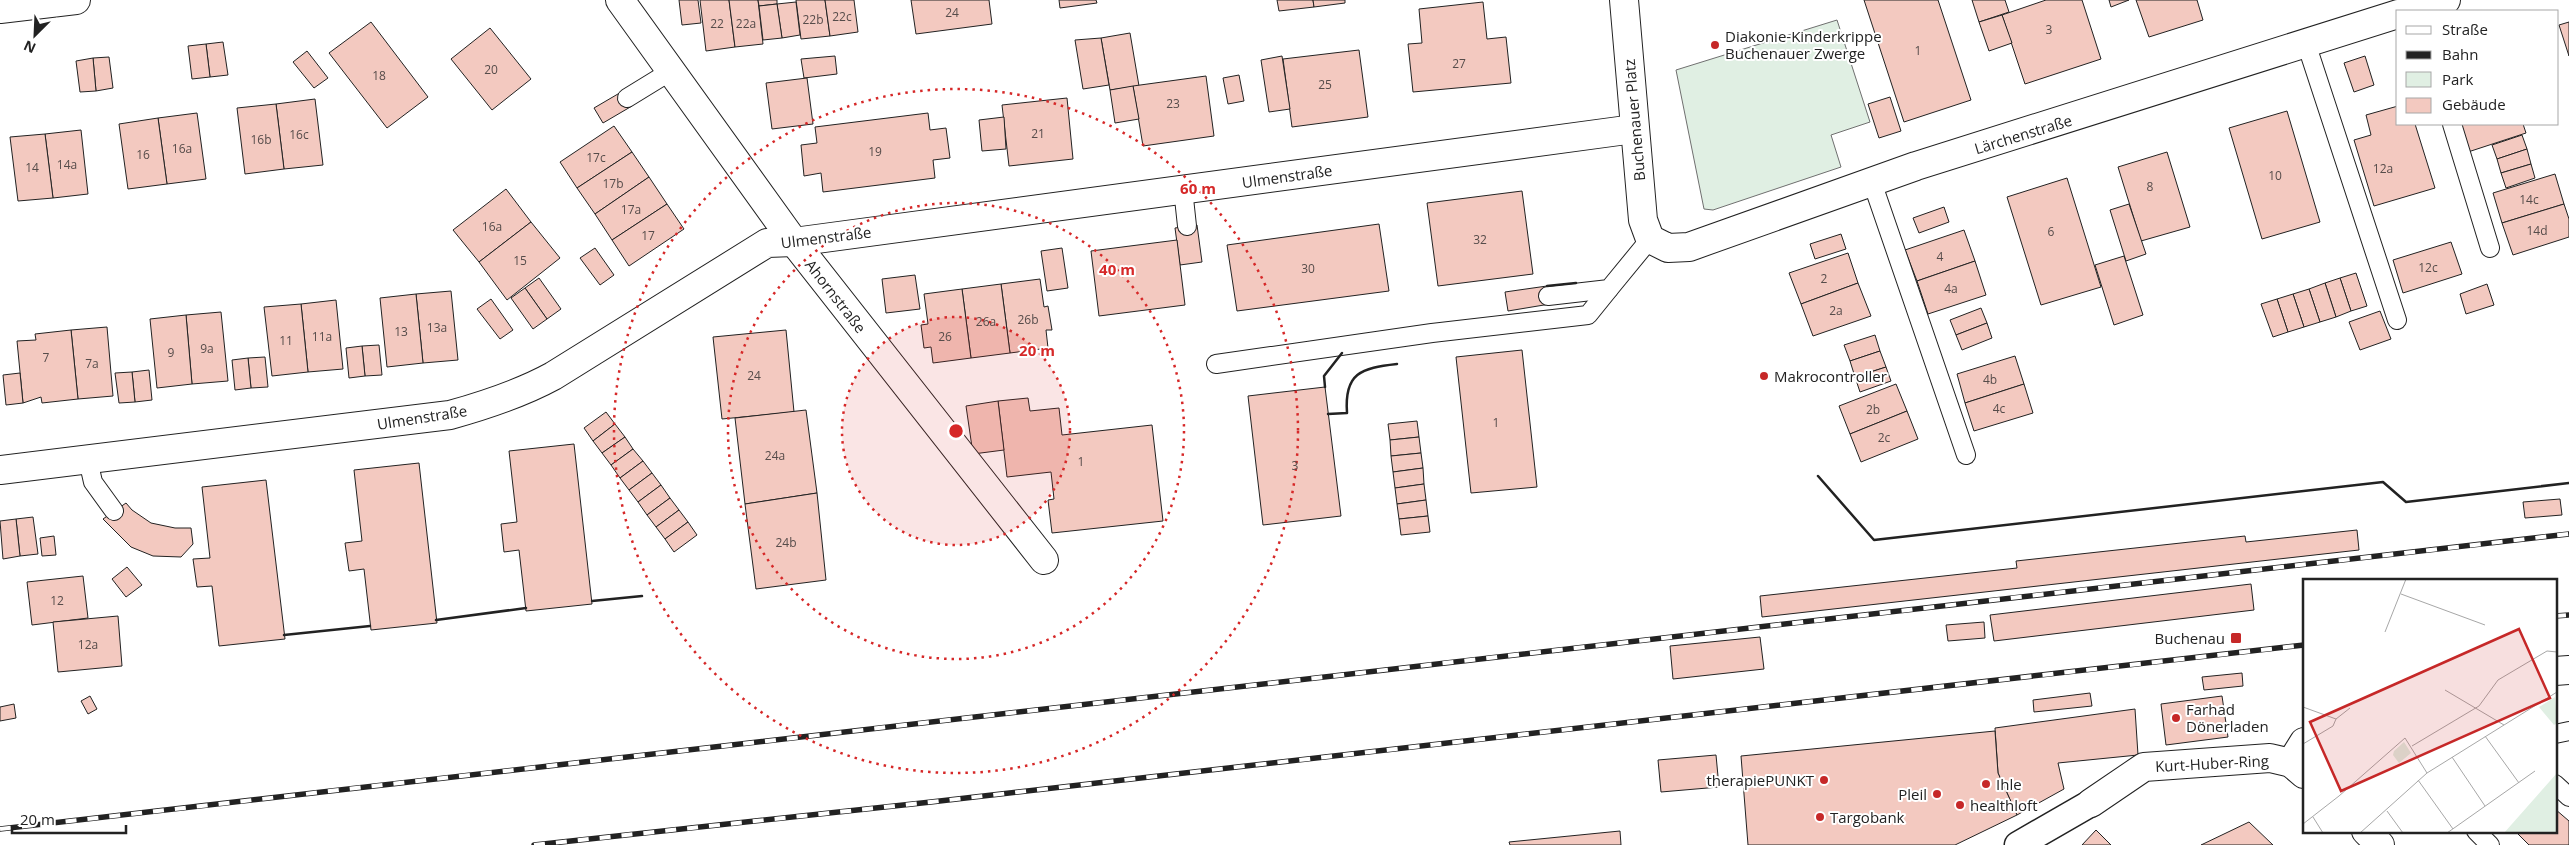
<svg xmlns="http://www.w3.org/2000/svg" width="2569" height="845" viewBox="0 0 2569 845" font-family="'Open Sans',sans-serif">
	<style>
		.green { fill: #e0efe3; stroke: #6f6f6f }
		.building { fill: #f3c9c0; stroke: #222 }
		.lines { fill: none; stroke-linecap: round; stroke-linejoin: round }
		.service-casing { stroke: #222; stroke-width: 20 }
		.pedestrian-casing { stroke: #222; stroke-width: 29 }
		.minor-casing { stroke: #222; stroke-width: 30 }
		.service { stroke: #fff; stroke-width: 18 }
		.pedestrian { stroke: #fff; stroke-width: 26 }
		.minor { stroke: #fff; stroke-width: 28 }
		.rail-casing { stroke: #222; stroke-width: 5.5 }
		.rail { stroke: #fff; stroke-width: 4; stroke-dasharray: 11; stroke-linecap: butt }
		.wall { stroke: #222; stroke-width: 2.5 }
		.ring { fill: none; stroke: #d62828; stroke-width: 2.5; stroke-dasharray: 2.5 5 }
		.poi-dot { fill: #c62828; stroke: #fff; stroke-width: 2 }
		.labels { text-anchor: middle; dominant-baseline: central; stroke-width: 4; stroke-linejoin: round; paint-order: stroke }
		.number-label { font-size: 12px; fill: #564c4a }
		.poi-label { font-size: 15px; fill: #222; stroke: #fff; text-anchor: start }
		.street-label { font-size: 15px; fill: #222; stroke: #fff }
		.inset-road { fill: none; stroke: #a7a7a7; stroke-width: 1 }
		.view { fill: #c62828; fill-opacity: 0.15; stroke: #c62828; stroke-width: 2.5 }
		.inset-edge { fill: none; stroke: #222; stroke-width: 2.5 }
		.centre { fill: #d62828; stroke: #fff; stroke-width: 2.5 }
		.ring-label { font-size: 15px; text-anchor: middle; font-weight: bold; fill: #d62828; stroke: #fff; stroke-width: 4; stroke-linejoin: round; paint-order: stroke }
	</style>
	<rect width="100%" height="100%" fill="#fff"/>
	<path class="green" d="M1837,20L1870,122L1831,135L1841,167L1713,210L1704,209L1676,70Z"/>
	<g class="building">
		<path d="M679,0H698L701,23L682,25Z"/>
		<path d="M700,0H729L735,47L706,51Z"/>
		<path d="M729,0H758L763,44L735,47Z"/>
		<path d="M758,0H777V4L759,6Z"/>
		<path d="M796,0H825L830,36L801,39Z"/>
		<path d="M825,0H854L858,32L830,36Z"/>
		<path d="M911,0H989L992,24L916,34Z"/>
		<path d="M1059,0H1096L1097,3L1060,8Z"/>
		<path d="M1277,0H1313L1314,7L1279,11Z"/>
		<path d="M1313,0H1345V3L1314,7Z"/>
		<path d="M1864,0H1938L1971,100L1904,122Z"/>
		<path d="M1972,0H2005L2009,12L1979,22Z"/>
		<path d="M2046,0H2082L2101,59L2025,84L2002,15Z"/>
		<path d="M2109,0H2129L2111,7Z"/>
		<path d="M2136,0H2197L2203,20L2149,37Z"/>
		<path d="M796,2L800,35L782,38L777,4Z"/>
		<path d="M1483,2L1487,39L1506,37L1511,83L1413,92L1408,44L1422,43L1419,9Z"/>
		<path d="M777,4L782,38L763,40L759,6Z"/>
		<path d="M2002,15L2012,43L1989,51L1979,22Z"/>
		<path d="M371,22L428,97L387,128L329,53Z"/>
		<path d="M2569,22V56L2559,25Z"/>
		<path d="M490,28L531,79L492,110L451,59Z"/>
		<path d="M1130,33L1139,86L1110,90L1101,38Z"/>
		<path d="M1101,38L1109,85L1083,89L1075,40Z"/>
		<path d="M223,42L228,75L210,77L206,44Z"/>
		<path d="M206,44L210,77L192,79L188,46Z"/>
		<path d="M1359,50L1368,117L1292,127L1283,59Z"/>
		<path d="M307,51L328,78L314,88L293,62Z"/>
		<path d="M835,56L837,74L804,78L801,59Z"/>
		<path d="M1282,56L1290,109L1269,112L1261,60Z"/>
		<path d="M2365,56L2374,85L2354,92L2344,63Z"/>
		<path d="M109,57L113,88L96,91L93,58Z"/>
		<path d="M93,58L96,91L80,92L76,61Z"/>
		<path d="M1239,75L1244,101L1228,104L1223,78Z"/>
		<path d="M1206,76L1214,136L1143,146L1133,86Z"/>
		<path d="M807,78L813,124L772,129L766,83Z"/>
		<path d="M1133,86L1139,119L1115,123L1110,90Z"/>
		<path d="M623,91L632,106L603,123L594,108Z"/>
		<path d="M1890,97L1901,131L1879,138L1868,104Z"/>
		<path d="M1067,98L1073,159L1009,166L1002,105Z"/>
		<path d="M315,99L323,165L284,169L276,104Z"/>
		<path d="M276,104L284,169L245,174L237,108Z"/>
		<path d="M2398,106V124H2415L2435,188L2374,206L2354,140L2371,135L2366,115Z"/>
		<path d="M2287,111L2320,222L2262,239L2229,128Z"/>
		<path d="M197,113L206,179L167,184L158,118Z"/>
		<path d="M928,113L930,130L946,128L950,158L933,160L935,178L823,192L821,173L804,176L801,145L817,143L815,127Z"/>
		<path d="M1004,117L1006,149L982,151L979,120Z"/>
		<path d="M158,118L167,184L128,189L119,124Z"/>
		<path d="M2459,124H2523L2526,133L2468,152Z"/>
		<path d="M614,126L632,152L577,188L560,162Z"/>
		<path d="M81,130L88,194L53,198L45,134Z"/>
		<path d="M45,134L53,198L18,201L10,137Z"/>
		<path d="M2522,135L2527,149L2497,159L2492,145Z"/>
		<path d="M2527,149L2531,164L2501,173L2497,159Z"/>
		<path d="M632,152L649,177L595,214L577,188Z"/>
		<path d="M2167,152L2190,227L2141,241L2118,167Z"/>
		<path d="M2531,164L2535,178L2506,188L2501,173Z"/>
		<path d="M2555,174L2564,204L2502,223L2493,193Z"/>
		<path d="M649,177L667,204L612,240L595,214Z"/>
		<path d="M2067,178L2101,287L2041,305L2007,197Z"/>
		<path d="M506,189L531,222L479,262L453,230Z"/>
		<path d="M1522,191L1533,274L1438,286L1427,203Z"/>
		<path d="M667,204L684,229L629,266L612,240Z"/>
		<path d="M2129,204L2146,254L2126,261L2110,210Z"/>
		<path d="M2564,204L2569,219V237L2513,255L2502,223Z"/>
		<path d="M1944,207L1949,222L1919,233L1913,218Z"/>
		<path d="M531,222L560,258L507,300L479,262Z"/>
		<path d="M1379,224L1389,291L1237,311L1227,245Z"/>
		<path d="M1197,225L1202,262L1180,265L1175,228Z"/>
		<path d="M1964,230L1975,261L1917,281L1905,250Z"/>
		<path d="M1841,234L1846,249L1815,259L1810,244Z"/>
		<path d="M1177,240L1185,305L1099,316L1091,251Z"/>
		<path d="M2451,242L2462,274L2403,293L2393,260Z"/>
		<path d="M595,248L614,275L600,285L580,258Z"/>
		<path d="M1062,248L1068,288L1047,291L1041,251Z"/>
		<path d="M1848,253L1858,283L1801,304L1789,273Z"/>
		<path d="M2124,256L2143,315L2114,325L2095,265Z"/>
		<path d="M1975,261L1986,295L1928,314L1917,281Z"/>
		<path d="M2356,273L2367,306L2351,311L2340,278Z"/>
		<path d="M915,275L920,309L886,313L882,279Z"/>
		<path d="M539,278L561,309L547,319L525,288Z"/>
		<path d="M2340,278L2351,311L2336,317L2325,283Z"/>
		<path d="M1040,279L1044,307L1048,306L1052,330H1046L1048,348L1010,353L1001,284Z"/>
		<path d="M1858,283L1871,316L1813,336L1801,304Z"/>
		<path d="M2325,283L2336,317L2320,322L2309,289Z"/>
		<path d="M1001,284L1010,353L971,358L962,289Z"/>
		<path d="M2487,284L2494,305L2466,314L2460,294Z"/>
		<path d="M1547,286L1550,304L1508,311L1505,292Z"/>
		<path d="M525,288L547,319L533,329L511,298Z"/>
		<path d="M962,289L971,358L933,363L931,347L924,348L921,325L928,324L924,294Z"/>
		<path d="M2309,289L2320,322L2304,327L2293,294Z"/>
		<path d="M451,291L458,360L423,363L416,294Z"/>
		<path d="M416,294L423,363L387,367L380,298Z"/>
		<path d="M2293,294L2304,327L2288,332L2277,299Z"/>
		<path d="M491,299L513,330L500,339L477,309Z"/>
		<path d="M2277,299L2288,332L2273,337L2261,304Z"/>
		<path d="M336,300L343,369L308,372L301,304Z"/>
		<path d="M301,304L308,372L272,376L264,307Z"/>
		<path d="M1981,308L1987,323L1956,335L1950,320Z"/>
		<path d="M2380,311L2391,339L2360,350L2349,322Z"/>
		<path d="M221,312L228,381L192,384L186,315Z"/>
		<path d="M186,315L192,384L157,388L150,319Z"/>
		<path d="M1987,323L1992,338L1962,350L1956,335Z"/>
		<path d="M107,327L113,396L78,399L71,330Z"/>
		<path d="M71,330L78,399L42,403L41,397L23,403L17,341L36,340L35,334Z"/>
		<path d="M786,330L794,412L722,419L713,337Z"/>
		<path d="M1875,335L1880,351L1850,361L1844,345Z"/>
		<path d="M379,345L382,375L365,376L362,346Z"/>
		<path d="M362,346L365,376L349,378L346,348Z"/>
		<path d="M1522,350L1537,487L1471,493L1456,357Z"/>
		<path d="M1880,351L1886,367L1855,377L1850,361Z"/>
		<path d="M2015,356L2024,384L1965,403L1957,374Z"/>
		<path d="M265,357L268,387L251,388L248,358Z"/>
		<path d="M248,358L251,388L235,390L232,360Z"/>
		<path d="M1886,367L1891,381L1860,392L1855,377Z"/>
		<path d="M149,370L152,400L135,402L132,372Z"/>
		<path d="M132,372L135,402L119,403L115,373Z"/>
		<path d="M20,373L23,403L6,405L3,375Z"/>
		<path d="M1896,384L1907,411L1850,434L1839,406Z"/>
		<path d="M2024,384L2033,413L1974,431L1965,403Z"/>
		<path d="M1325,387L1341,516L1263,525L1248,396Z"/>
		<path d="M1028,398L1030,411L1059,408L1062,435L1152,425L1163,521L1052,533L1048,500L1054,499L1051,472L1007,477L998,401Z"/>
		<path d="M998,401L1004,450L973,454L966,406Z"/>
		<path d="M806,410L817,493L745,504L735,418Z"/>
		<path d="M1907,411L1918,439L1861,462L1850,434Z"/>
		<path d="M606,412L615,424L593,441L584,428Z"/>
		<path d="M1417,421L1419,437L1390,440L1388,424Z"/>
		<path d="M615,424L625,437L602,453L593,441Z"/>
		<path d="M625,437L633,449L611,465L602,453Z"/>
		<path d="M1419,437L1421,453L1391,456L1390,440Z"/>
		<path d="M574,444L592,604L526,611L519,550L504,552L501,524L517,522L509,451Z"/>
		<path d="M633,449L643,461L620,478L611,465Z"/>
		<path d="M1421,453L1423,468L1393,472L1391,456Z"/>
		<path d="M643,461L652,473L629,490L620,478Z"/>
		<path d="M419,463L437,623L371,630L364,569L349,571L345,543L362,541L354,470Z"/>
		<path d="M1423,468L1424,484L1395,488L1393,472Z"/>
		<path d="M652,473L661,485L638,502L629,490Z"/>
		<path d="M266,480L285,639L219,646L212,586L197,587L193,559L210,558L202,487Z"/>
		<path d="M1424,484L1426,500L1397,504L1395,488Z"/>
		<path d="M661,485L670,498L647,515L638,502Z"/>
		<path d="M817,493L826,580L756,589L745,504Z"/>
		<path d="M670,498L679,510L656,527L647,515Z"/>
		<path d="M2560,499L2562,515L2525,518L2523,502Z"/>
		<path d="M1426,500L1428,516L1399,519L1397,504Z"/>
		<path d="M126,503L132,510L151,523L175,528H191L193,544L181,557L153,556L131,547L103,519Z"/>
		<path d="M679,510L688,522L665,539L656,527Z"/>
		<path d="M1428,516L1430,532L1401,535L1399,519Z"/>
		<path d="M33,517L38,554L20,556L16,519Z"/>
		<path d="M16,519L20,556L3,559L0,521Z"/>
		<path d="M688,522L697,535L674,552L665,539Z"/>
		<path d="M2357,530L2359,550L1762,617L1760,596L2017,568L2016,561L2245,536L2246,542Z"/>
		<path d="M54,536L56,555L42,556L40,538Z"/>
		<path d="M127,567L142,585L126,597L112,579Z"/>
		<path d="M83,576L88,618L32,625L27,582Z"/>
		<path d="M2251,584L2254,610L1994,641L1990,615Z"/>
		<path d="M118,616L122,666L58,672L53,622Z"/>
		<path d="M1984,622L1985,638L1948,641L1946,625Z"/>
		<path d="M1760,637L1764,669L1673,679L1670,646Z"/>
		<path d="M2242,673L2243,686L2204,690L2202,677Z"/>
		<path d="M2090,693L2092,706L2034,712L2033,700Z"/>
		<path d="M90,696L97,709L88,714L81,701Z"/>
		<path d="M2222,696L2228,737L2166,745L2161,704Z"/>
		<path d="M14,704L16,718L0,721V707Z"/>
		<path d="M2135,709L2138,755L2058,763L2064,789L2017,815L1998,773L1995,728Z"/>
		<path d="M1995,731L1998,773L2017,815L1955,845H1748L1741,756Z"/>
		<path d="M1716,755L1719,787L1661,792L1658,760Z"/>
		<path d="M2555,809L2569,821V845H2529L2515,831H2555Z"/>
		<path d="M2249,822L2273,845H2201Z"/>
		<path d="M2096,830L2111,845H2082Z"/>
		<path d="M1620,831L1621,845H1510L1509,842Z"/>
	</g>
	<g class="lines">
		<defs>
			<g id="service">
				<path d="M2306,43L2397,320"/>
				<path d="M627,98L671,71"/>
				<path d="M2452,124L2490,248"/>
				<path d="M1872,182L1966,455"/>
				<path d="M1183,189L1187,226"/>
				<path d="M1548,296L1609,289L1650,239"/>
				<path d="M1216,364L1432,333L1588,315L1609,289"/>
				<path d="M88,460L93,482L114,511"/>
				<path d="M2555,734L2569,731"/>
				<path d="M2555,784L2569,797"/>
				<path d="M2476,831L2490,845"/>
			</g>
			<path id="pedestrian" d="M2018,845L2091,803"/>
			<g id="minor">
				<path d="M620,0L794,242L1044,560"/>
				<path d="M1624,0L1643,220L1650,239L1668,248L1689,247L1916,166L2398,14"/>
				<path d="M0,9L76,0"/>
				<path d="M2408,11L2446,0"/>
				<path d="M0,470L450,415C486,405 520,394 553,376L767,243L794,242L1634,129"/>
				<path d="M2555,671L2569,670"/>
				<path d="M2291,763L2304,742"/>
				<path d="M2091,803L2144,767L2270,758L2291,763L2304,774"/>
				<path d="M2366,831L2380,845"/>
			</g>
		</defs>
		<use href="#service" class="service-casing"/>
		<use href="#pedestrian" class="pedestrian-casing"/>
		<use href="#minor" class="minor-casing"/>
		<use href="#service" class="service"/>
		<use href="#pedestrian" class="pedestrian"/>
		<use href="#minor" class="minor"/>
		<defs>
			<g id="rail">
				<path d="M2555,616L2569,615"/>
				<path d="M0,829L2569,534"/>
				<path d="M534,845L931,802L2304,645"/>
			</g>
		</defs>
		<use href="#rail" class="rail-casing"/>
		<use href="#rail" class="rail"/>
		<g class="wall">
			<path d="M1547,286L1576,283"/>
			<path d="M1325,387L1324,376L1342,353"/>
			<path d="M1328,414L1347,413C1344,373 1361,368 1397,364"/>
			<path d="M1818,476L1874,540L2383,482L2406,502L2569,483"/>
			<path d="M592,601L642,596"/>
			<path d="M436,620L526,608"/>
			<path d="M284,635L370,626"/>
		</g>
	</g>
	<circle cx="956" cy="431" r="114" fill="#d62828" fill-opacity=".12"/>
	<g class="ring">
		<circle cx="956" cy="431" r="114"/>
		<circle cx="956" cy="431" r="228"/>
		<circle cx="956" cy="431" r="342"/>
	</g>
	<g class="poi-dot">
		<circle cx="1715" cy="45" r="5"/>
		<circle cx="1764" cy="376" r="5"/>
		<rect x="2230" y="632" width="12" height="12" rx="2.5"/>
		<circle cx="2176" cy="718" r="5"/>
		<circle cx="1824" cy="780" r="5"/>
		<circle cx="1986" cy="784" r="5"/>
		<circle cx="1937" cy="794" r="5"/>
		<circle cx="1960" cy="805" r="5"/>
		<circle cx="1820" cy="817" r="5"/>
	</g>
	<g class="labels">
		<g class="number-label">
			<text x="952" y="12">24</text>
			<text x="842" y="16">22c</text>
			<text x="813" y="19">22b</text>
			<text x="717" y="23">22</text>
			<text x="746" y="23">22a</text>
			<text x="2049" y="29">3</text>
			<text x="1918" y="50">1</text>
			<text x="1459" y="63">27</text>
			<text x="491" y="69">20</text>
			<text x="379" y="75">18</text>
			<text x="1325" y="84">25</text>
			<text x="1173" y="103">23</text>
			<text x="1038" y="133">21</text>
			<text x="299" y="134">16c</text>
			<text x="261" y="139">16b</text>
			<text x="182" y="148">16a</text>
			<text x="875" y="151">19</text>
			<text x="143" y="154">16</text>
			<text x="596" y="157">17c</text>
			<text x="67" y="164">14a</text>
			<text x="32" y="167">14</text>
			<text x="2383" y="168">12a</text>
			<text x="2275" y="175">10</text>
			<text x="613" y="183">17b</text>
			<text x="2150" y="186">8</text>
			<text x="2529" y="199">14c</text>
			<text x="631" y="209">17a</text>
			<text x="492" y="226">16a</text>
			<text x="2537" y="230">14d</text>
			<text x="2051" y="231">6</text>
			<text x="648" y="235">17</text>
			<text x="1480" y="239">32</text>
			<text x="1940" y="256">4</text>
			<text x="520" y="260">15</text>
			<text x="2428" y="267">12c</text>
			<text x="1308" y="268">30</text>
			<text x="1824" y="278">2</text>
			<text x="1951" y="288">4a</text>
			<text x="1836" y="310">2a</text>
			<text x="1028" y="319">26b</text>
			<text x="986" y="321">26a</text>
			<text x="437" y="327">13a</text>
			<text x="401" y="331">13</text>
			<text x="322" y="336">11a</text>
			<text x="945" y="336">26</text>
			<text x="286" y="340">11</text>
			<text x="207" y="348">9a</text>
			<text x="171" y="352">9</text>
			<text x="46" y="357">7</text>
			<text x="92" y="363">7a</text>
			<text x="754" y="375">24</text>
			<text x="1990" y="379">4b</text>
			<text x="1999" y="408">4c</text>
			<text x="1873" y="409">2b</text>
			<text x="1496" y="422">1</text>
			<text x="1884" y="437">2c</text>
			<text x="775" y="455">24a</text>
			<text x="1081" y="461">1</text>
			<text x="1295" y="465">3</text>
			<text x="786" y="542">24b</text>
			<text x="57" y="600">12</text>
			<text x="88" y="644">12a</text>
		</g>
		<g class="poi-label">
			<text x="1725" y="36">Diakonie-Kinderkrippe<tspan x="1725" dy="17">Buchenauer Zwerge</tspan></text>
			<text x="1774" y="376">Makrocontroller</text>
			<text x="2225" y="638" text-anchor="end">Buchenau</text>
			<text x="2186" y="709">Farhad<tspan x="2186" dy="17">Dönerladen</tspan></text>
			<text x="1814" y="780" text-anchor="end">therapiePUNKT</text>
			<text x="1996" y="784">Ihle</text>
			<text x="1927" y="794" text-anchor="end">Pleil</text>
			<text x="1970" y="805">healthloft</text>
			<text x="1830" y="817">Targobank</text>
		</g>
		<g class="street-label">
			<text transform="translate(1634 120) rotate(-95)">Buchenauer Platz</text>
			<text transform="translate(2023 134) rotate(-17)">Lärchenstraße</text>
			<text transform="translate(1287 176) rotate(-8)">Ulmenstraße</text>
			<text transform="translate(826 237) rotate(-7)">Ulmenstraße</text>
			<text transform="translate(836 296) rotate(52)">Ahornstraße</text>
			<text transform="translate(422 417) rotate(-9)">Ulmenstraße</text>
			<text transform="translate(2212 763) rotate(-3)">Kurt-Huber-Ring</text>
		</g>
	</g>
	<g transform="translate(2303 579)">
		<rect width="254" height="254" fill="#fff"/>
		<path d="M252,118L254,144L251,146L236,128ZM101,163L108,174L96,184L90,176L91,172ZM254,194V254H201Z" fill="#e0efe3"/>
		<path class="inset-road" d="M98,15L182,46M82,53L103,0M142,111L201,146M0,128L33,140L47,129M182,157L216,204M0,165L30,147L33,140M109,167L176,127L195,101L244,72L254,73M149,178L182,227M115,201L150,250M84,232L100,254M10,238L20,254M0,245L36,217L102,159L124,194M57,254L124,194L254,113M144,254L232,192"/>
		<path class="view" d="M216,50L247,119L38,212L7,143Z"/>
		<rect width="254" height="254" class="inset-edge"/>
	</g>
	<circle cx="956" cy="431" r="8" class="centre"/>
	<g class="ring-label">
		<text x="1198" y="194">60 m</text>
		<text x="1117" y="275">40 m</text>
		<text x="1037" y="356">20 m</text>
	</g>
	<rect x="2396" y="10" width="162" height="115" fill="#ffffff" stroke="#a7a7a7"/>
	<rect x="2406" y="26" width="25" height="8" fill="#ffffff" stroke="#a7a7a7"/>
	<text x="2442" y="35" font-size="15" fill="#222222">Straße</text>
	<rect x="2406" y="51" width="25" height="8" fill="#222222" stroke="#a7a7a7"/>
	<text x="2442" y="60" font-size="15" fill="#222222">Bahn</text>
	<rect x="2406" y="72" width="25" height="15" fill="#e0efe3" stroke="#a7a7a7"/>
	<text x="2442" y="85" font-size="15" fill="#222222">Park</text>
	<rect x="2406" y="98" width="25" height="15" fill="#f3c9c0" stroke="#a7a7a7"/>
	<text x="2442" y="110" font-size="15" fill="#222222">Gebäude</text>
	<g transform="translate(35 35) rotate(204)" stroke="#ffffff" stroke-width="4" paint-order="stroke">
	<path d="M0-4L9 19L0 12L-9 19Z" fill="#222222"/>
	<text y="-8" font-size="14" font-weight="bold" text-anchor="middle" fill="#222222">N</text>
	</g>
	<path d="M12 825v8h114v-8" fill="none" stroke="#222222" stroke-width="2.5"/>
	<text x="20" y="825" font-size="15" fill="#222222" stroke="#ffffff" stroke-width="4" paint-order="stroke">20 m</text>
</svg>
